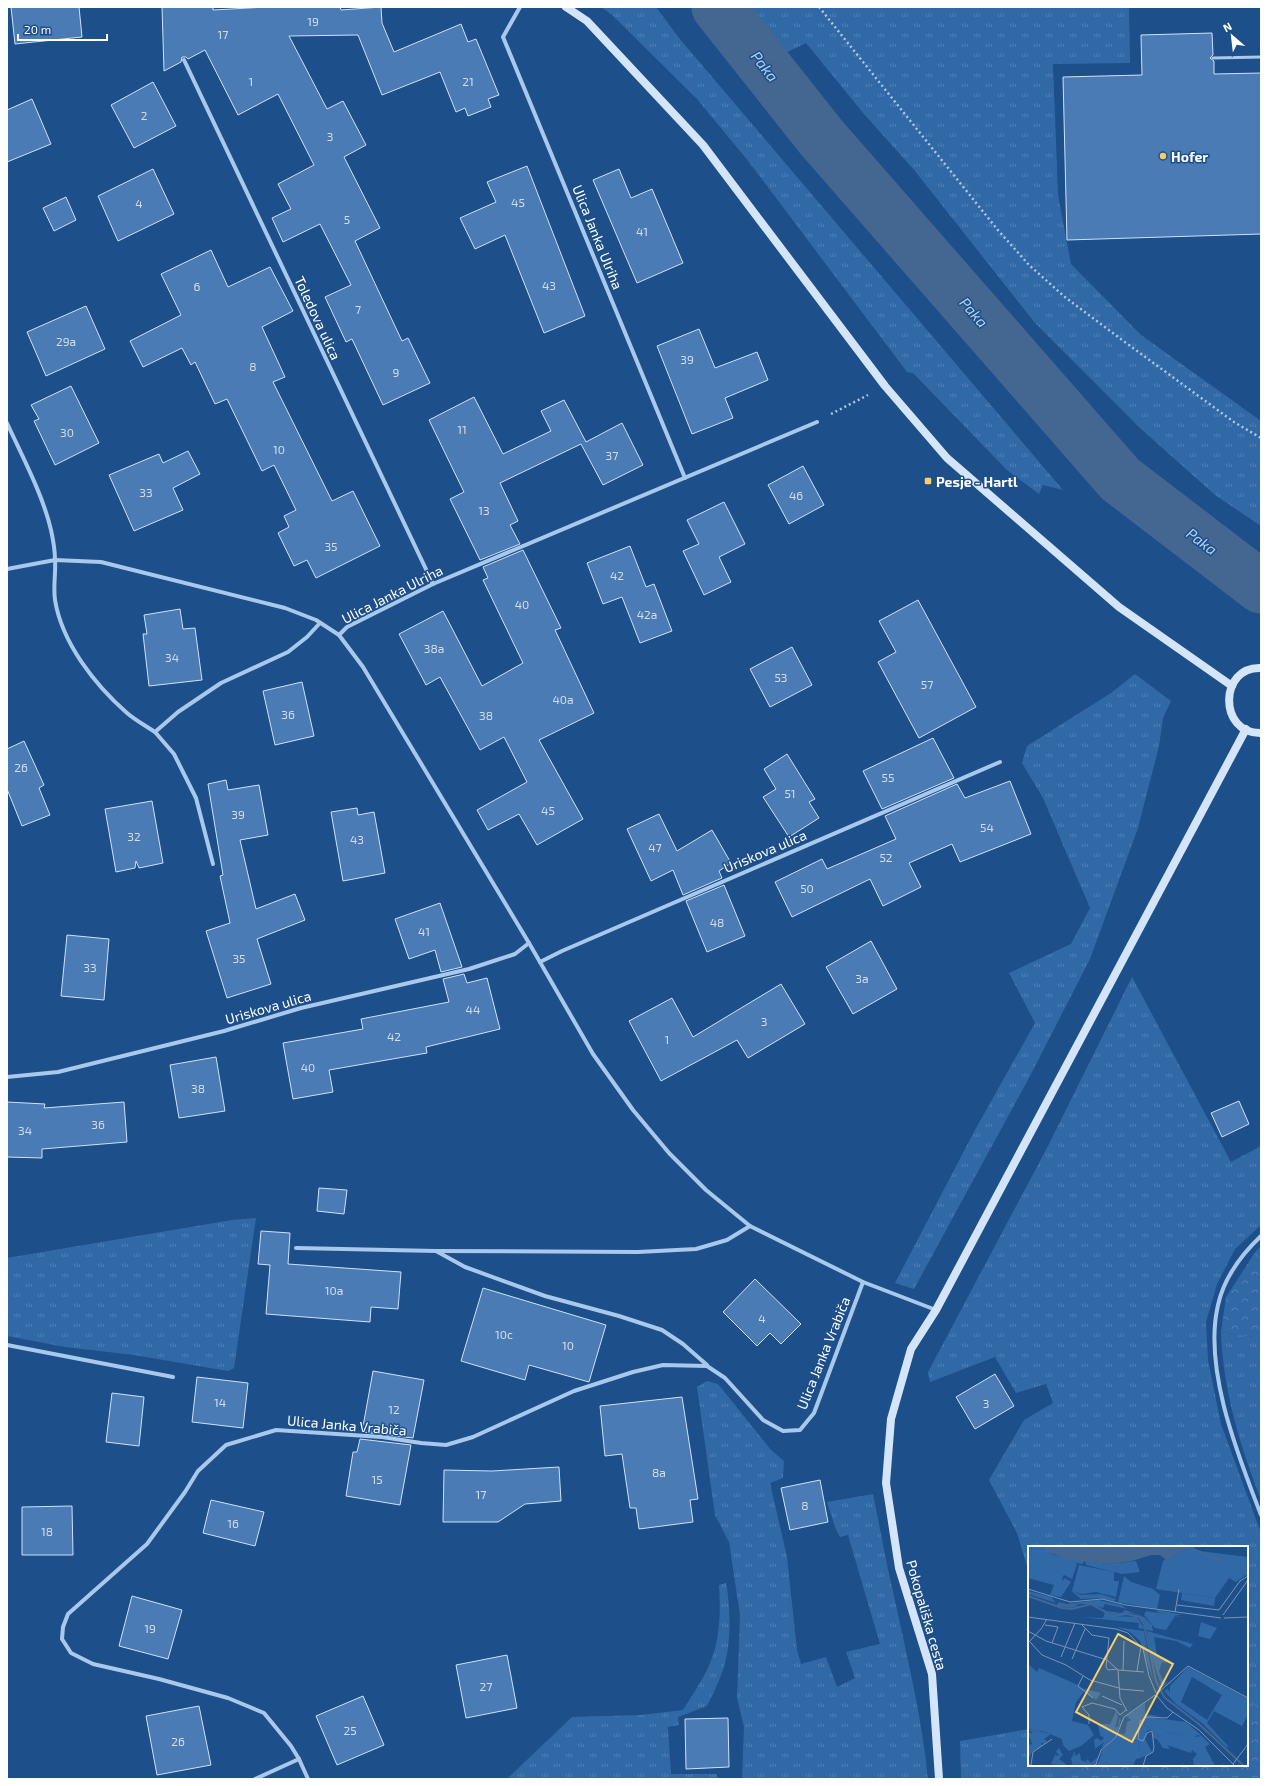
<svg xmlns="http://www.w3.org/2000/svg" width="1268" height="1786" viewBox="0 0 1268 1786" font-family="'Exo 2',sans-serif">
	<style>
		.grass { fill: url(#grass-tufts) }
		.forest { fill: url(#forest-crowns) }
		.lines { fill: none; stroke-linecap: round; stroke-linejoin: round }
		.river { stroke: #446792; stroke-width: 53 }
		.building { fill: #4a7bb4; stroke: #cde2f9 }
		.path { stroke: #a8c8ec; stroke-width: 2.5; stroke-dasharray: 2 3; stroke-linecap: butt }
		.lane { stroke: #a8c8ec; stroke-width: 3 }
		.street { stroke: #a8c8ec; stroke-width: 4 }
		.secondary { stroke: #d4e5f9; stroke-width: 8 }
		.poi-dot { fill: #fbce67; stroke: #1d4f8a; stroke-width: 1.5 }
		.labels { text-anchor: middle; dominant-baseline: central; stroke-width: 3; stroke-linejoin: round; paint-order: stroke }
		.number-label { font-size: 12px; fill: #d2deec }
		.poi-label { font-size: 14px; font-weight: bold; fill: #fff; stroke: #1d4f8a; text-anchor: start }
		.street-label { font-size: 14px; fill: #fff; stroke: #1d4f8a }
		.water-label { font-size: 15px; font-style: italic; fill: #b4d2f3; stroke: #1d4f8a }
		.inset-river { fill: none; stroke: #446792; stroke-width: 2 }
		.inset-road { fill: none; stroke: #7795b9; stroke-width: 1 }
		.view { fill: #fbce67; fill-opacity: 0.15; stroke: #fbce67; stroke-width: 2 }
		.inset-edge { fill: none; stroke: #fff; stroke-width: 2 }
	</style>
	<defs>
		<pattern id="grass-tufts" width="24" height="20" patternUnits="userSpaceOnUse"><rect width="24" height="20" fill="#3169a7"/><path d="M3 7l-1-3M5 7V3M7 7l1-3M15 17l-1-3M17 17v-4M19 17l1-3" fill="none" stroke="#5080b4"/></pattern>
		<pattern id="forest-crowns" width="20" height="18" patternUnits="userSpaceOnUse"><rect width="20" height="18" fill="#3169a7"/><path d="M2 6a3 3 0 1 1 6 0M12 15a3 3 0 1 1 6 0" fill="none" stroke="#5080b4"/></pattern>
	</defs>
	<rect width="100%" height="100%" fill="#1d4f8a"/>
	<g class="grass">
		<path d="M601,7H656L679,38L1063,490L1043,485L1039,494L1007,470L913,373L907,372L749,162L697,99L612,15Z"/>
		<path d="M739,7L1129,8L1130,63L1053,64L1058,195L1071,264L1141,335L1261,421V526L1215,495L1140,428L1035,323L915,171L864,114L806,43L777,57Z"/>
		<path d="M1135,674L1171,701L1163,718L1159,746L1138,828L1090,959L1030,1076L914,1289L895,1283L975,1130L1035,1023L1009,973L1071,944L1090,908L1043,798L1022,763L1027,746L1111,693Z"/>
		<path d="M1132,977L1231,1162L1261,1146V1225L1235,1249L1217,1284L1206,1322L1208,1360L1221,1424L1261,1533V1704L1247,1708V1547H1029V1573L1017,1533L989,1480L1024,1420L1053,1403L1046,1384L1016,1393L995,1357L930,1382L928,1372L1048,1146Z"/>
		<path d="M256,1218L234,1368L228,1371L134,1355L65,1347L7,1336V1258L232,1220Z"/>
		<path d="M1221,1332L1261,1338V1500C1240,1446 1223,1390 1221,1332Z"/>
		<path d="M707,1381L718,1384L771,1450L784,1461L783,1478L770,1483L787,1557L797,1650L801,1664L826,1657L837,1687L855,1678L846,1652L880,1644L848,1535L840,1537L835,1527L827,1502L873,1494C880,1528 886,1562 894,1596C907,1657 922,1717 928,1779H742L744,1727L737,1698L740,1615L729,1542L715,1515L697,1387Z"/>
		<path d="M726,1583C730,1604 731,1633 727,1654C724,1672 715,1690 707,1706L678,1717L679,1725L668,1727L671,1774H716L719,1779H507L572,1717L641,1715L683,1710C691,1697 700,1684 707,1670C720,1644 721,1613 719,1585Z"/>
		<path d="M1029,1729V1765H1090L1057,1779H961L960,1741Z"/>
	</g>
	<g class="forest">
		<path d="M1261,1246V1338L1221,1332L1226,1297L1256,1251Z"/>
		<path d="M1261,1704V1779H1057L1090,1765H1247V1708Z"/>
	</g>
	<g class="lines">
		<path class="river" d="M718,7L821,137L1120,479L1261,587"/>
	</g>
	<g class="building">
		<path d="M11,7H79L82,37L15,44Z"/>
		<path d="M162,7H213V10L267,7H340L341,10L381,7L382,23L394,52L461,24L468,42L476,39L499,95L488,99L491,107L468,116L465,108L456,112L440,72L382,95L358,35L289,36L327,109L343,101L366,145L344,157L380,228L355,241L402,341L408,338L430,383L383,405L352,339L346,342L325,297L351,285L320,224L283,242L272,218L291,209L278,184L314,165L278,94L238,115L205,50L188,59L186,57H182L181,62L164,71Z"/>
		<path d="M1212,33L1213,55L1210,58L1214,61V74L1261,73V234L1067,240L1063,77L1142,75L1141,35Z"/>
		<path d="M153,82L176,126L134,148L111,105Z"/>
		<path d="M32,99L51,144L7,162V110Z"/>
		<path d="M527,166L585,316L544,333L505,235L475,249L460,218L496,202L487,182Z"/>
		<path d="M153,169L174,214L118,241L98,196Z"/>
		<path d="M619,169L631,198L652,189L683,263L637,283L593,180Z"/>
		<path d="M66,197L76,220L54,231L43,208Z"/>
		<path d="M211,250L228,287L270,267L293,311L262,327L285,377L273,382L332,501L353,491L380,546L316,578L307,560L294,566L278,533L289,527L284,516L296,510L274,465L262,471L227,399L215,404L195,362L191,365L182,348L143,367L130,341L181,315L161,274Z"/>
		<path d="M86,306L105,349L46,376L27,332Z"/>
		<path d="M699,329L715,368L757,352L768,380L725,398L733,418L692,434L657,346Z"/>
		<path d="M71,386L99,443L55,465L34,421L39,419L31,405Z"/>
		<path d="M474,397L503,454L551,431L541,411L564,400L586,442L622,423L643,465L603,485L581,444L500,483L518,521L510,525L520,544L480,560L450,499L464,492L429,420Z"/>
		<path d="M188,451L200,474L173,488L183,510L134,531L109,475L159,454L163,463Z"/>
		<path d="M803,466L824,505L789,524L768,485Z"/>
		<path d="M724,502L745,544L719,557L731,582L704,595L683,551L699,544L687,520Z"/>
		<path d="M630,546L646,587L654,584L672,631L640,643L622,597L603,604L587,563Z"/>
		<path d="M523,550L561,628L555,630L594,713L539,740L583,819L537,845L519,814L488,830L477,810L527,782L504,737L480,750L440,677L426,685L399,634L443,611L482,686L523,663L483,580L488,578L483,567Z"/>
		<path d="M918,600L976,707L919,738L878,662L896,652L879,621Z"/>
		<path d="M180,609L183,629L195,628L202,680L149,686L143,634H147L144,615Z"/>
		<path d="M792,647L812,685L770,707L750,669Z"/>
		<path d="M302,682L314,736L275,745L263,691Z"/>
		<path d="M933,738L954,778L882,809L863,771Z"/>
		<path d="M24,741L44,785L39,788L50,815L22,826L7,789V749Z"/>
		<path d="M787,754L815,799L809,802L819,818L789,837L763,797L776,789L764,769Z"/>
		<path d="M226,780L228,790L259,785L268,835L240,840L256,909L295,894L305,920L257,939L271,984L227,998L206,931L230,923L220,876L223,875L208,784Z"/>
		<path d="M1010,781L1031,834L960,862L952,844L909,863L921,887L883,906L870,879L792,917L775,882L822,859L827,869L896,839L885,816L957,784L965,798Z"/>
		<path d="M152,801L163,863L139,868L136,861L135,868L116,872L105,809Z"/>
		<path d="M357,808L358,815L374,812L385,873L343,881L331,812Z"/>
		<path d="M659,814L677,851L712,830L731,863L719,871L722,878L683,895L673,870L651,881L627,829Z"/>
		<path d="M724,885L745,936L707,952L686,901Z"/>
		<path d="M440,903L462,967L441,972L435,950L409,959L395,919Z"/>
		<path d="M67,935L109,939L104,1000L61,996Z"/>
		<path d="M871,941L897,989L853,1014L826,967Z"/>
		<path d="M464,974L467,983L487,978L500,1029L426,1047L427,1053L329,1070L333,1092L293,1099L283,1043L363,1029L361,1019L449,1002L443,979Z"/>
		<path d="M781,984L805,1024L748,1058L737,1040L661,1081L629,1021L672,998L693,1037Z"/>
		<path d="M216,1057L225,1111L179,1118L170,1065Z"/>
		<path d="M1239,1101L1249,1124L1222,1137L1211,1113Z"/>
		<path d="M7,1102L45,1104L44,1108L124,1102L127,1142L42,1149V1158L7,1157Z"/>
		<path d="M319,1188L347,1190L344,1214L317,1211Z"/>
		<path d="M261,1231L290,1233L288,1264L401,1272L398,1309L371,1307L370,1322L266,1314L270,1265L258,1264Z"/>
		<path d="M755,1279L801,1324L781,1344L770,1333L757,1346L723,1312Z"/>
		<path d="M483,1288L606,1325L589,1382L529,1365L525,1380L461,1361Z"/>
		<path d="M373,1371L424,1380L413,1438L362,1432Z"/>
		<path d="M995,1374L1014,1406L975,1429L956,1397Z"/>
		<path d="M197,1377L248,1383L243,1428L192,1422Z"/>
		<path d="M112,1393L144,1397L139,1446L106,1442Z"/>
		<path d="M682,1397L698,1499L690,1500L693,1522L639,1529L636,1508H630L622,1454L605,1456L600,1406Z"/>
		<path d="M360,1439L411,1445L400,1505L346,1496L353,1452H357Z"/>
		<path d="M559,1467L561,1501L525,1504L498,1522H443L444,1470L492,1471Z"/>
		<path d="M820,1480L828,1522L790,1530L781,1488Z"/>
		<path d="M211,1500L264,1512L255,1546L203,1533Z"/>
		<path d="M72,1506L73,1555H22V1507Z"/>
		<path d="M132,1596L182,1610L168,1659L119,1646Z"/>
		<path d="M507,1655L517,1708L466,1718L456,1665Z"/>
		<path d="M363,1696L384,1745L337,1765L316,1716Z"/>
		<path d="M199,1706L211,1765L157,1775L146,1716Z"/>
		<path d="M728,1718L729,1767L686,1769L685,1719Z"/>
	</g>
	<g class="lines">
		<g class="path">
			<path d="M819,7L997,229L1029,265L1066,298L1118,337L1234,422L1261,438"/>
			<path d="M831,414L868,395"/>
		</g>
		<path class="lane" d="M1213,58L1261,57"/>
		<g class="street">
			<path d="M520,7L503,37L685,478"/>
			<path d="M184,60L433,584"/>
			<path d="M7,423C22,456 43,495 51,530C53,539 55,550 55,560C56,573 53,586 55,600C62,643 95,685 127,713C135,720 146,726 155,732L178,712L221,683L288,652L307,637L320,623"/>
			<path d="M7,569L55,560L101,562L285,608L316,620L339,635L363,667L529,943L593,1054L633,1110L669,1153L706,1190L750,1226L863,1282L936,1310"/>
			<path d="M339,635L347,627L433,584L817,422"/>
			<path d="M155,732L174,754L196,798L213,864"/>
			<path d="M540,962L562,951L1000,762"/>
			<path d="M7,1077L58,1072L224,1031L301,1008L469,969L515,954L529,943"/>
			<path d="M1261,1236C1242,1254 1224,1278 1218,1305C1203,1369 1238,1455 1261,1515"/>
			<path d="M296,1248L436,1251L638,1252L696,1249L727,1240L750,1226"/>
			<path d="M436,1251L465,1267L545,1296L619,1316L662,1330L683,1344L707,1365"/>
			<path d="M7,1345L173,1377"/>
			<path d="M255,1779L299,1759"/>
			<path d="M308,1779L299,1759L291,1746L264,1713L228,1698L159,1679L93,1664L71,1653L62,1639L63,1627L68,1614L147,1544L185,1492L198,1471L226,1445L276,1430L382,1437L421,1443L446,1445L473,1437L574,1391L633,1372L663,1365L707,1366L725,1378L763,1420L783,1431L800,1430L814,1413L863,1282"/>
		</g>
		<g class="secondary">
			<path d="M566,7L587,21L703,145L885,386L947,458L1119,607L1232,686"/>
			<path d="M1261,668C1219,666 1218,734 1261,733"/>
			<path d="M939,1779L932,1674L899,1568L886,1483L891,1419L911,1349L936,1310L1246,729"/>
		</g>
	</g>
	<g class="poi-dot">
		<circle cx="1163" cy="156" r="4"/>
		<rect x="924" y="477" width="8" height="8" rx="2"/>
	</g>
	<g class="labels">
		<g class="number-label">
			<text x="313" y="21">19</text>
			<text x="223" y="34">17</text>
			<text x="251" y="81">1</text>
			<text x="468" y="81">21</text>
			<text x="144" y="115">2</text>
			<text x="330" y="136">3</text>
			<text x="518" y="202">45</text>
			<text x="139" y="203">4</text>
			<text x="347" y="219">5</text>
			<text x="642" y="231">41</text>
			<text x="549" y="285">43</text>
			<text x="197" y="286">6</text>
			<text x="358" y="309">7</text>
			<text x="66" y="341">29a</text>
			<text x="687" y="359">39</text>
			<text x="253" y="366">8</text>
			<text x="396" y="372">9</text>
			<text x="462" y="429">11</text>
			<text x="67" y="432">30</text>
			<text x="279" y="449">10</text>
			<text x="612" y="455">37</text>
			<text x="146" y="492">33</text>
			<text x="796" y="495">46</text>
			<text x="484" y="510">13</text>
			<text x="331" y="546">35</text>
			<text x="617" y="575">42</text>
			<text x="522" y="604">40</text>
			<text x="647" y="614">42a</text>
			<text x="434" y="648">38a</text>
			<text x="172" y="657">34</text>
			<text x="781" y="677">53</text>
			<text x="927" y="684">57</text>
			<text x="563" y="699">40a</text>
			<text x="288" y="714">36</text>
			<text x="486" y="715">38</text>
			<text x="21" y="767">26</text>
			<text x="888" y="777">55</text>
			<text x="790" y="793">51</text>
			<text x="548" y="810">45</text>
			<text x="238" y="814">39</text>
			<text x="987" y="827">54</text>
			<text x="134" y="836">32</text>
			<text x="357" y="839">43</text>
			<text x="655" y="847">47</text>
			<text x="886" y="857">52</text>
			<text x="807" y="888">50</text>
			<text x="717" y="922">48</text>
			<text x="424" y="931">41</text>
			<text x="239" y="958">35</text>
			<text x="90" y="967">33</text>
			<text x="862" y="978">3a</text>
			<text x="473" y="1009">44</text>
			<text x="764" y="1021">3</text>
			<text x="394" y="1036">42</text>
			<text x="667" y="1039">1</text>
			<text x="308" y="1067">40</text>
			<text x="198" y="1088">38</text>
			<text x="98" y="1124">36</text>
			<text x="25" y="1130">34</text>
			<text x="334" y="1290">10a</text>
			<text x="762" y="1318">4</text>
			<text x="504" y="1334">10c</text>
			<text x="568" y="1345">10</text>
			<text x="220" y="1402">14</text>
			<text x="986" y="1403">3</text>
			<text x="394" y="1409">12</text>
			<text x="659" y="1472">8a</text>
			<text x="377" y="1479">15</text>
			<text x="481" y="1494">17</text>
			<text x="805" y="1505">8</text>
			<text x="233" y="1523">16</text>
			<text x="47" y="1531">18</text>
			<text x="150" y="1628">19</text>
			<text x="486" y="1686">27</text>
			<text x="350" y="1730">25</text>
			<text x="178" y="1741">26</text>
		</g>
		<g class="poi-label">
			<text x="1171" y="156">Hofer</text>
			<text x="936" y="481">Pesje - Hartl</text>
		</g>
		<g class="street-label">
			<text transform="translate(598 237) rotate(68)">Ulica Janka Ulriha</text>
			<text transform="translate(318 318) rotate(65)">Toledova ulica</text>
			<text transform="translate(392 594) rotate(-27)">Ulica Janka Ulriha</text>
			<text transform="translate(765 851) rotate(-23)">Uriskova ulica</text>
			<text transform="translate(268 1007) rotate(-16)">Uriskova ulica</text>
			<text transform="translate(823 1353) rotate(-68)">Ulica Janka Vrabiča</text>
			<text transform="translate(347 1425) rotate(5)">Ulica Janka Vrabiča</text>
			<text transform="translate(927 1615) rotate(74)">Pokopališka cesta</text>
		</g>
		<g class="water-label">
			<text transform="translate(765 66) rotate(52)">Paka</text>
			<text transform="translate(974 312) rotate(49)">Paka</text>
			<text transform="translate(1202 541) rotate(37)">Paka</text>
		</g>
	</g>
	<g transform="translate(1028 1546)">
		<rect width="220" height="220" fill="#1d4f8a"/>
		<path d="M0,0H13L26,9L56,15L55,18L47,17L35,30L34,35L37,32L43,36L33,51L22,49L26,39L0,32V1L5,3ZM57,15L81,18L108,15L112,26L94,28L58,19ZM96,30L103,36L125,43L132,49L129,63L90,56ZM42,44L53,49L73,48L88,53L86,55L71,52L53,53ZM0,45L23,51L28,57L0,48ZM70,54L93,59L99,63L77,58L75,62L63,58H51L47,59L51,60L43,62L28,60L31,56L39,58ZM97,64L116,71L124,79L125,85L119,84L109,69L102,67L86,69L78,65L93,67ZM129,64L155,69H146L155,71L147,70L138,84L127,82L116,69L118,65L138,68L129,66ZM77,66L84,70L109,71L117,83L110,82L111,77L52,71L75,72ZM88,81L116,85L125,134L112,95L102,86ZM119,85L165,98L162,102L148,95L126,91L129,109L139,115L138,117L134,116L131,125L136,137L141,135L134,142L123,109ZM160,121L220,153V169L214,180L186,165L179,177L200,200L199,202L174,177L148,158L136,145L140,143L142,147V140ZM164,131L194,149L179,174L153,156ZM11,122L50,139L53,142L73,147L68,154L54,143L57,146L23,134L16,136L9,126ZM117,157V168L132,170L115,172L111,176L110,181L112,175L123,184L119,185L117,193L124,206L113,212L110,195L89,190L91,187L97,188L99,176L103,174L98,170ZM88,165L90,170L87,182L90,180L91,173L93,174L88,190L78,199L73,202L76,196L67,203L66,194L69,192L73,195L76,192L72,189L70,178H82ZM0,183L23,188L16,193L19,195L16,198L13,196L14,200L4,206L0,214V199L4,198L0,187H5ZM125,185L131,191L137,186L155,189L158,192L174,190L182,198L177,201L187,220H166L165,213L169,208L164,204L163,207L139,199L142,203L135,202L129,193L125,192ZM31,202L35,209L31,213L40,220L23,218L27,209L31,210L28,205ZM47,205V210L52,207L53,214L58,216L59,213L63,217L70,211L68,216L63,219L50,220L52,216L49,220H45L43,213Z" fill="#3169a7" fill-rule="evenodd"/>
		<path d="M163,0L171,5L220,11V28L208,36L201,32L187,52L128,43L135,15ZM27,9L49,18L44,33L24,23ZM51,19L86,26V35H91L88,51L68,46L54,48L44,45ZM0,118L16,132V136L21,131L56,146L48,156L44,175L60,179L66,189L53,200L41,205L35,199L34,193L17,186L0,183ZM119,171L158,176L174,190L169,189L161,196L155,189L137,186L133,192L112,175ZM89,190L110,195L113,212L108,213L105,220H66L71,216L74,204Z" fill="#3169a7"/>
		<path d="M173,76L189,82L182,93L170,90Z" fill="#3169a7"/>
		<path d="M154,47L187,52L186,60L153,54Z" fill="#3169a7"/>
		<path d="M13,0H163L138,14L132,9H123L104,15L81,18L42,14L20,6Z" fill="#446792"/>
		<path class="inset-river" d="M163,2L195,16M0,50L34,62L44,63L63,58L85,70L99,68L111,71L116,78L128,135L136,151L172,179L216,220"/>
		<path class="inset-road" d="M0,43L42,56L74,53L98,59L193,72M149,59L191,64L212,35L220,30M147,66L151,43M195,69L220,34M0,71L88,83L100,87L115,103L121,130L128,147M196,72L220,71M53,78L64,89L81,92L78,121L80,124L89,123M17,79L30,81L24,97M0,85L18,95L79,114L90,124L116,126M2,96L14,109L38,119L62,134L91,142M0,97L13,83L19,73M33,111L47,77M44,113L57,83M90,124L92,152L99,165M95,124L96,95M109,125L113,100M55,130L50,140L65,152M91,143L116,145M130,147L160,120L220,152M74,150L94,159M129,150L139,162L171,184L207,220M61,178V169L54,161L64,157L87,163L92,169L98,164M205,218L220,198M0,219H3L5,206L24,193M63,220L68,218L73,204L88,191L96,171L127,149M115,220L118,210L125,206L126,201L124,185L119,187L115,195L110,193L112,175L119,171L139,172L145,166"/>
		<path class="view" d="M90,88L145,118L104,196L48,166Z"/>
		<rect width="220" height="220" class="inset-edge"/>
	</g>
	<rect width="1268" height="1786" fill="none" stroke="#ffffff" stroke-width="16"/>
	<g transform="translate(1232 36) rotate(332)" stroke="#1d4f8a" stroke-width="3" paint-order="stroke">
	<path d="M0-3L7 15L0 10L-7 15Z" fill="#ffffff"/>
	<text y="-6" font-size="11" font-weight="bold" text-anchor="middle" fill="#ffffff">N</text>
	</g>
	<path d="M18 34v6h89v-6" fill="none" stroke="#ffffff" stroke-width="2"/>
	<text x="24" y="34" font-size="12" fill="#ffffff" stroke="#1d4f8a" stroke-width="3" paint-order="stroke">20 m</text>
</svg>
